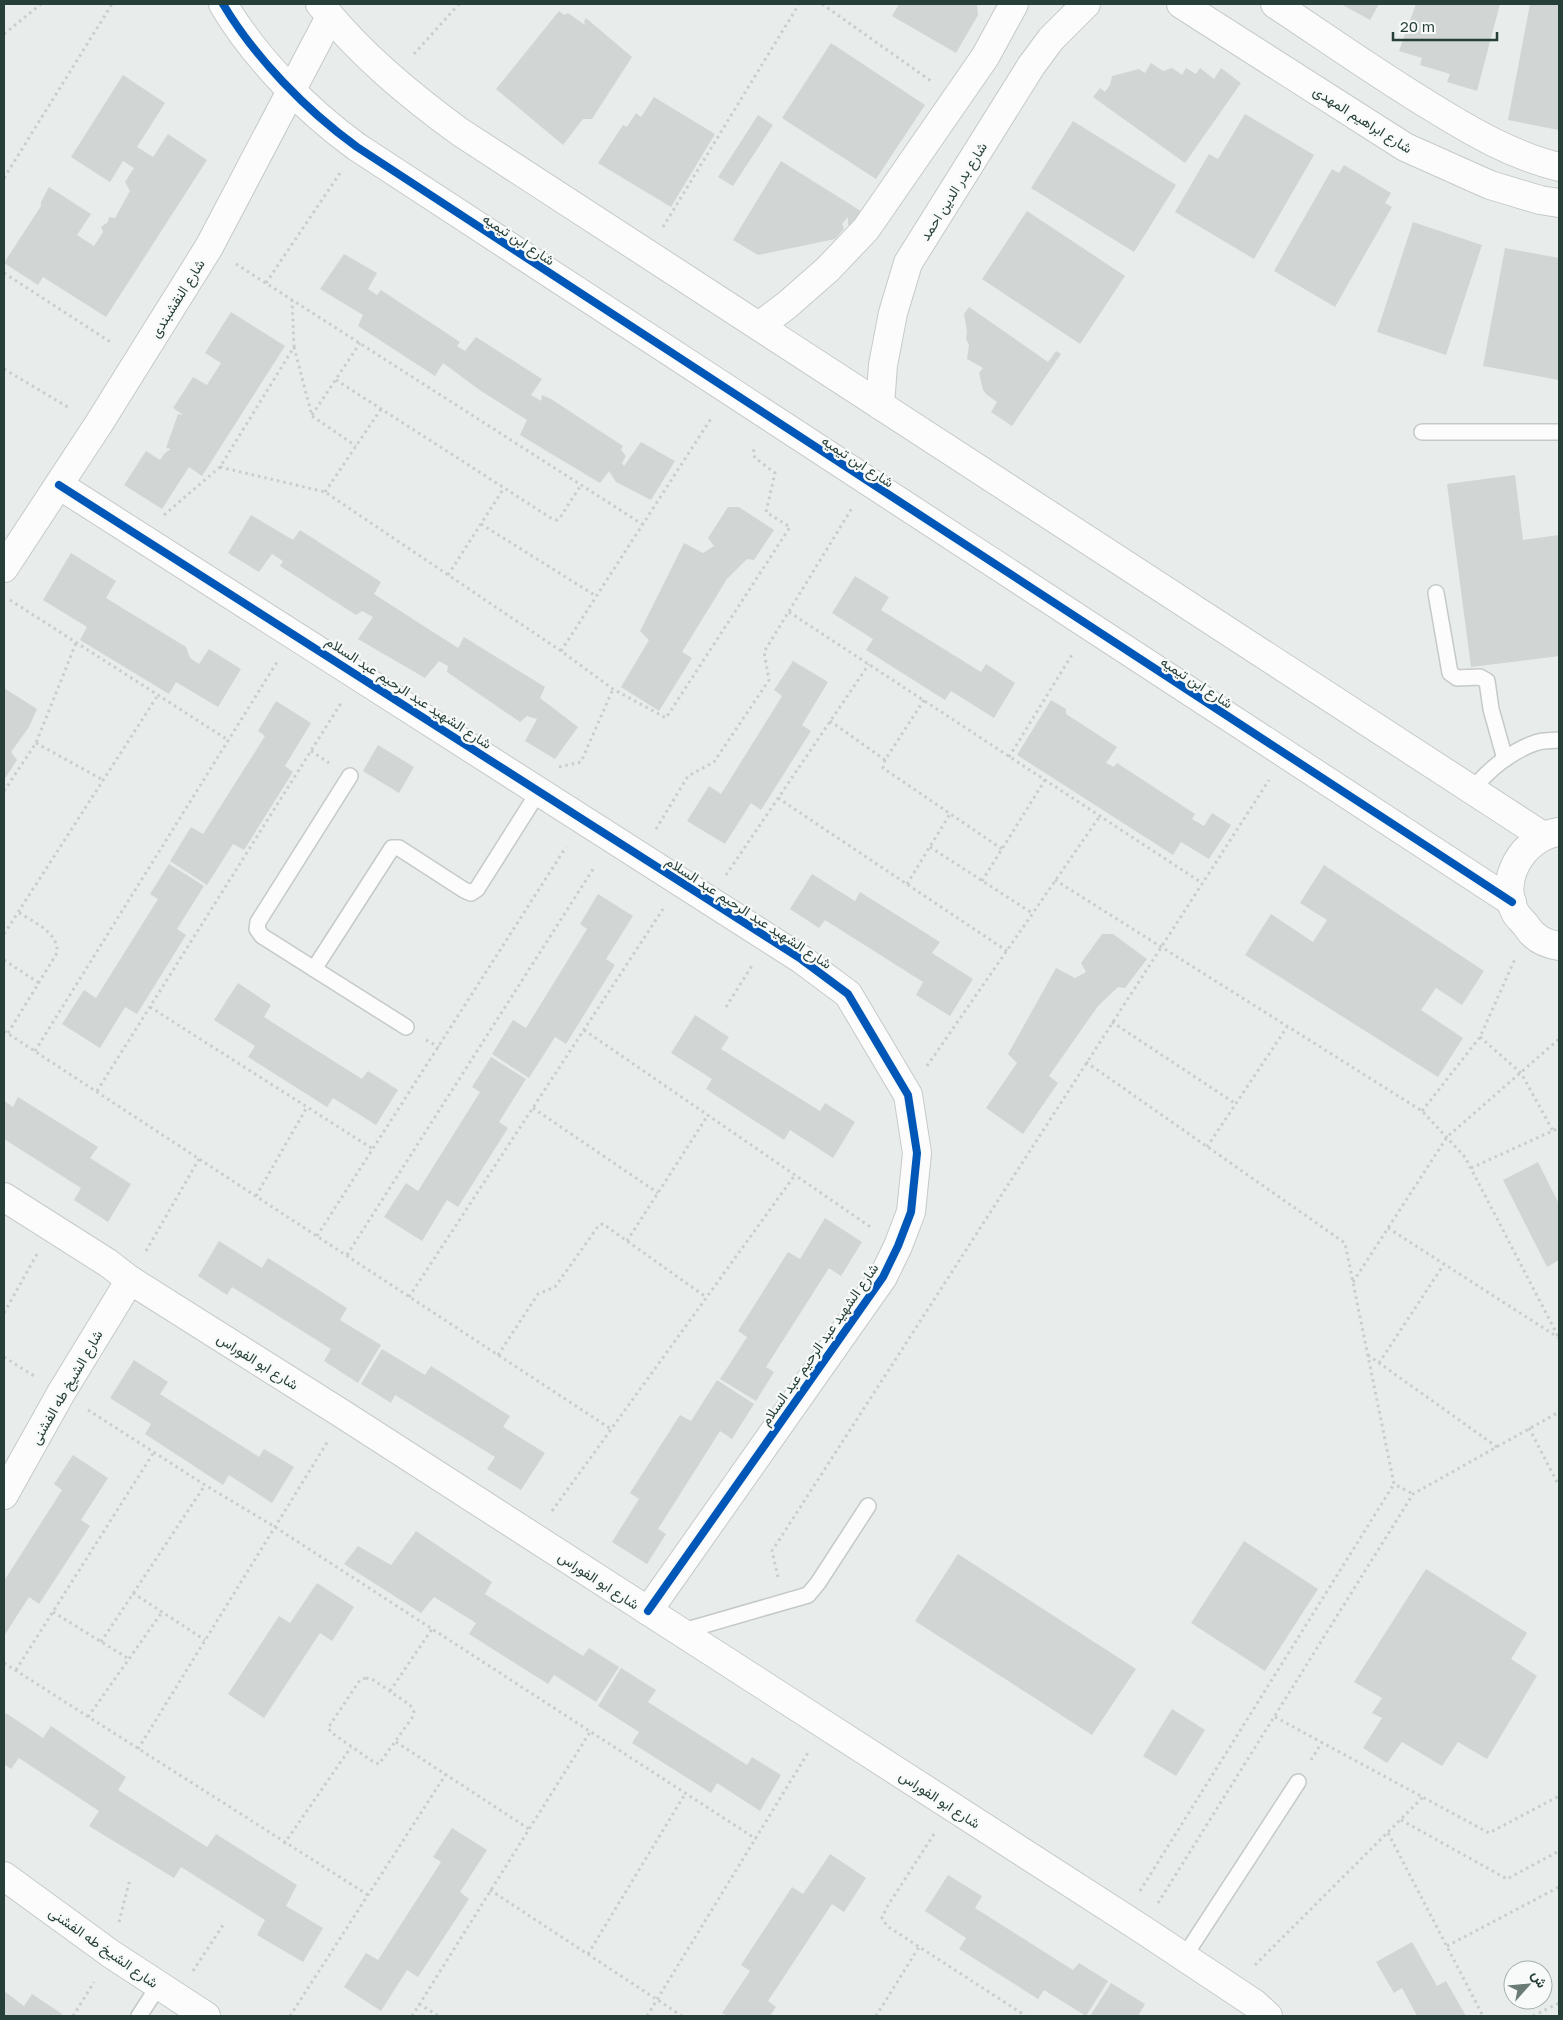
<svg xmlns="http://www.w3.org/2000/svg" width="1563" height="2020" viewBox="0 0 1563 2020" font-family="'Golos Text',Vazirmatn,sans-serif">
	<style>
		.building { fill: #d1d5d4 }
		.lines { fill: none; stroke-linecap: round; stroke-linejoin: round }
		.service-casing { stroke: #c5cac8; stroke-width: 18 }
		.minor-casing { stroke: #c5cac8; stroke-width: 30 }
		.tertiary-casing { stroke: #c5cac8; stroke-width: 30 }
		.path { stroke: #c8cecc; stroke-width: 3; stroke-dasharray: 2.5 4; stroke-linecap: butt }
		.service { stroke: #fcfcfc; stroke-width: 15 }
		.minor { stroke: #fcfcfc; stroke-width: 28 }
		.tertiary { stroke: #fcfcfc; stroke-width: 28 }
		.cycleway-casing { stroke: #f7faf9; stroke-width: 11 }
		.cycleway { stroke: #0057b8; stroke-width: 8 }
		.labels { text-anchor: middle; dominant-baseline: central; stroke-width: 4.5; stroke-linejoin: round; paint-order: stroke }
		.street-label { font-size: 14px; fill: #273f39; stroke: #f7faf9 }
	</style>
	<rect width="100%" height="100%" fill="#e8edeb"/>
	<g class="building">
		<path d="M899,4H977L978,15L956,53L892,16Z"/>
		<path d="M1341,4H1379L1370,20Z"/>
		<path d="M1416,4H1500L1477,91L1447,82L1450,74L1420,65L1422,58L1399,51Z"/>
		<path d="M1530,4H1559V130L1508,120Z"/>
		<path d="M559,11L564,15L568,13L585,25L584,21L586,18L632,57L592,119H583L563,145L496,89Z"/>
		<path d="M831,43L925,105L876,179L782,118Z"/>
		<path d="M1151,63L1163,71L1172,68L1182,75L1186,68L1196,74L1200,68L1214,79L1221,68L1241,83L1185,163L1093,97L1100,88L1105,92L1110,85L1112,76L1139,69L1145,73Z"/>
		<path d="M123,75L165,103L137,147L153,157L168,134L207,160L106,317L43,277L38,285L4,263L41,206V202L49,187L91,214L77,235L94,246L103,232L101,227L108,222L109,217L115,218L130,191L125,182L134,168L123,161L110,182L71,157Z"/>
		<path d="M654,97L715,134L671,207L598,163L623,125L627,127L636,113L641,117Z"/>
		<path d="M1245,114L1314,155L1254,259L1175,212L1209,154L1218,159Z"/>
		<path d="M758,115L773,125L733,186L718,177Z"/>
		<path d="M1073,121L1176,185L1134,252L1031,188Z"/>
		<path d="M781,161L864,213L856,225H848V217L842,224L844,229L835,239L758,255L733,240Z"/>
		<path d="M1344,165L1391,193L1385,203L1392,207L1335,307L1274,271L1332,169L1339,173Z"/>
		<path d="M1027,211L1125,276L1080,344L982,279Z"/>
		<path d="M1413,222L1482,245L1446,355L1377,332Z"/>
		<path d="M1505,248L1559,258V380L1483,366Z"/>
		<path d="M344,254L377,273L368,289L377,295L381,290L460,342L457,346L465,351L476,337L542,379L531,395L541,401L542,395L551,399L623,446L621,450L626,456L622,463L624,466L641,442L675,461L651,500L616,482L609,471L600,483L520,435L527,420L481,391L443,363L435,376L358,326L363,315L320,289Z"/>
		<path d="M969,307L1048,362L1056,351L1061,354L1012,426L991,412L997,402L986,394L983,390L979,373L983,368L967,359L969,345L966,339L967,331L964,314Z"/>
		<path d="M231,312L285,346L202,476L189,467L162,509L124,485L146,451L160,460L165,453L171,449L166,448L178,414L183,415L173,408L193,377L207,385L221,363L205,353Z"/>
		<path d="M1515,475L1523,540L1559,535V656L1471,667L1447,484Z"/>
		<path d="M728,507H739L774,530L754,560L747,559L727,579L682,652L692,658L659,711L621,687L649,640L640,631L684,543L703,553L714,546L708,538Z"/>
		<path d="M251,515L293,540L300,530L381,582L374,594L458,648L464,637L545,687L540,698L578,727L555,759L525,741L537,719L527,716L520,722L447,672L448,666L439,661L425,678L358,639L373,617L362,611L356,615L280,566L283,561L272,554L259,572L228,553Z"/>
		<path d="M71,553L116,581L106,598L186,647L190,658L199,664L209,649L241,669L218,707L176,682L169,694L80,640L87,627L43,600Z"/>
		<path d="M855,576L889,597L881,610L981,672L986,664L1015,683L994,718L951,691L945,700L866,650L873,639L832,613Z"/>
		<path d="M793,661L828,682L802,725L811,731L761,810L751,803L725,844L687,821L709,786L721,794L782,696L774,690Z"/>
		<path d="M4,688L37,709L29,727L11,752L17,760L4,780Z"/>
		<path d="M1051,700L1066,709V714L1117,747L1106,763L1114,767L1117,763L1195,814L1192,819L1204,826L1212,813L1231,825L1209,859L1181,842L1173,855L1017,755Z"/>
		<path d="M276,701L311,723L285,766L293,772L244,850L233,844L207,885L170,861L191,827L203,834L265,736L258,731Z"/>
		<path d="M378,745L414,767L399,793L363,771Z"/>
		<path d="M169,864L204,886L177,929L186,935L137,1014L125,1007L100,1048L62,1024L84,990L96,998L158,899L150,894Z"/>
		<path d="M1324,865L1484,971L1462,1005L1436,988L1421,1010L1463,1038L1438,1077L1245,955L1271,914L1313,942L1327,920L1300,903Z"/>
		<path d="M812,874L855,901L860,892L940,942L932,953L973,979L950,1016L916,995L923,982L825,920L819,928L790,909Z"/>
		<path d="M598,894L633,916L606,959L615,965L566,1044L555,1037L529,1078L492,1054L513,1020L526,1028L587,929L580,924Z"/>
		<path d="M1102,934H1113L1147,959L1125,988L1118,987L1098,1006L1049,1076L1058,1083L1023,1134L986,1108L1017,1063L1008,1054L1056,968L1075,978L1086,972L1081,963Z"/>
		<path d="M238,983L271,1005L264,1017L362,1079L368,1071L398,1090L376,1125L333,1098L327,1107L248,1057L255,1046L214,1020Z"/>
		<path d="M695,1015L729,1037L721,1049L820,1111L825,1103L855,1122L833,1158L790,1130L784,1140L706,1089L712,1079L671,1053Z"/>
		<path d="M491,1057L526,1079L499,1122L508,1128L458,1207L447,1200L422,1241L384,1217L406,1183L418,1191L480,1092L472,1087Z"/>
		<path d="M18,1097L98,1147L90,1158L131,1184L108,1222L74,1200L81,1188L4,1139V1101L13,1107Z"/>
		<path d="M1538,1162L1559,1204V1260L1547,1267L1503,1180Z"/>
		<path d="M825,1218L862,1242L841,1276L829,1268L766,1367L774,1372L756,1401L720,1379L747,1337L738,1331L788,1252L800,1259Z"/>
		<path d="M219,1241L262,1268L268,1258L347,1308L340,1320L381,1345L358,1383L324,1361L331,1349L232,1287L227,1295L198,1276Z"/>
		<path d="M382,1349L425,1375L431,1366L510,1416L503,1427L545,1453L521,1490L487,1469L495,1457L395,1395L391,1403L361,1384Z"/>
		<path d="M134,1360L168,1382L160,1394L259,1457L264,1449L294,1467L272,1503L229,1475L223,1485L145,1434L151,1424L110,1398Z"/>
		<path d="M717,1380L754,1404L732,1439L720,1431L658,1529L666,1534L647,1564L612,1542L639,1499L630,1493L680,1415L691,1421Z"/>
		<path d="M73,1455L108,1478L81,1520L90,1526L39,1604L29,1597L4,1636V1581L62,1490L54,1484Z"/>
		<path d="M416,1531L492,1582L485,1594L583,1656L589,1648L619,1667L596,1702L554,1675L548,1684L469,1634L476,1623L434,1597L421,1613L344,1564L358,1546L391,1565Z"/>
		<path d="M1244,1541L1318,1589L1265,1671L1191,1623Z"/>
		<path d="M958,1554L1136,1669L1092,1735L915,1621Z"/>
		<path d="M1426,1569L1527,1633L1511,1659L1537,1676L1487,1759L1458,1742L1442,1766L1402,1742L1387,1763L1363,1748L1382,1718L1372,1713L1382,1698L1354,1682Z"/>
		<path d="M317,1583L354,1607L332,1641L320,1633L264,1718L228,1694L279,1616L290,1623Z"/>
		<path d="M621,1668L656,1690L648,1702L747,1765L752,1757L781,1775L760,1811L717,1783L711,1793L632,1743L639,1732L598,1706Z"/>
		<path d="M1172,1709L1205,1730L1176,1776L1143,1756Z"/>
		<path d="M6,1713L43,1738L51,1726L126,1777L118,1790L207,1847L216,1834L297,1885L286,1906L323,1928L303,1962L257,1935L265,1920L181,1867L174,1878L89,1826L99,1811L19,1758L11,1769L4,1764V1717Z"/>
		<path d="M452,1828L487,1850L460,1892L469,1899L418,1977L407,1970L381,2011L344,1987L366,1953L378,1960L441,1862L433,1857Z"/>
		<path d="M830,1854L866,1878L844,1912L832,1904L768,2001L776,2007L770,2016H727L722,2013L750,1971L741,1965L792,1887L803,1894Z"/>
		<path d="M948,1875L982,1896L975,1908L1073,1970L1079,1963L1108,1981L1086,2016L1044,1990L1038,1999L959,1949L966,1938L925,1911Z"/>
		<path d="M1412,1942L1437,1986L1446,1981L1466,2016H1417L1402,1988L1394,1993L1376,1962Z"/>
		<path d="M1111,1983L1145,2004L1138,2016H1090Z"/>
		<path d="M4,1991L24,2006L32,1994L62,2014L61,2016H4Z"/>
	</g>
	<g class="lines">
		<defs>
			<g id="service">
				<path d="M1422,432H1559"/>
				<path d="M1436,593L1450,673L1457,678L1480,677L1487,681L1491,709L1505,759"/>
				<path d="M350,776L258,922L257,929L262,936L406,1027"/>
				<path d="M1472,791C1487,770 1512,751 1535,743C1542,740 1552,741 1559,740"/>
				<path d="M314,969L392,848H399L464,890L471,893L477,889L539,791"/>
				<path d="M680,1632L808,1595L818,1583L868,1506"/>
				<path d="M1184,1957L1298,1782"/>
				<path d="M139,2016L159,1985"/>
			</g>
			<g id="minor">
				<path d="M759,326L787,305L828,269L866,229L985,57L1014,4"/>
				<path d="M880,405L883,365L893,313L908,263L1031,66L1051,39L1086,4"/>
				<path d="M59,485L801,959L848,994L908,1095L917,1153L911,1212L898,1246L883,1277L648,1611"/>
				<path d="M4,568L98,425L209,247L330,17"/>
				<path d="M4,1197L108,1263L130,1280L344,1415L1142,1929L1255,2004L1268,2016"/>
				<path d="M4,1495L61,1393L130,1280"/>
				<path d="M4,1876L111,1954L206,2016"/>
			</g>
			<g id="tertiary">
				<path d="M223,4C255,58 306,110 357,147L1512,902"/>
				<path d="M320,4C360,54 408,94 460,132L1543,836"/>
				<path d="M1181,4L1405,147L1490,185L1540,200L1559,203"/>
				<path d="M1275,4C1328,39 1380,76 1435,109C1474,133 1514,156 1559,167"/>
				<path d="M1558,832C1523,838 1498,879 1515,912C1518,918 1524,922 1527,927C1534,938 1546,944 1559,946"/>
			</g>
		</defs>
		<use href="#service" class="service-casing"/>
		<use href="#minor" class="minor-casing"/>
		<use href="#tertiary" class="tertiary-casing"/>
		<g class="path">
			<path d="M822,4L931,81"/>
			<path d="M4,34L41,4"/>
			<path d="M414,54L459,4"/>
			<path d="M4,178L112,4"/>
			<path d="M663,227L799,4"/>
			<path d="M236,264L642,524"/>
			<path d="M4,273L112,343"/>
			<path d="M266,283L340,173"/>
			<path d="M294,347L312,416L356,446"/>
			<path d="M4,369L71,409"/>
			<path d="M336,380L551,518L557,520L561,516L581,485"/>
			<path d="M312,415L360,343"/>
			<path d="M220,467L325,492L561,651L613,689L666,718L790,527L766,512L775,473L755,458L753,452L756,446"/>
			<path d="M325,492L381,409"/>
			<path d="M164,515L220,467L294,347L292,300"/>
			<path d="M481,524L596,596"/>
			<path d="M448,575L504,488"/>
			<path d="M10,600L228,740"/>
			<path d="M789,612L1202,883"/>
			<path d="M561,651L712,417"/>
			<path d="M924,700L885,760L883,768L1002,849"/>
			<path d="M830,721L885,760"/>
			<path d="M36,743L103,780"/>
			<path d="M311,751L329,763"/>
			<path d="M1009,757L1073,653"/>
			<path d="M559,767L581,762L613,689"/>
			<path d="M4,791L36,743L76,643"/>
			<path d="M778,798L1007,951"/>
			<path d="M656,829L688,776L714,762L769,680L764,652L852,508"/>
			<path d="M930,847L1032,913"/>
			<path d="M726,875L869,664"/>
			<path d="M1055,880L1422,1111L1465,1157L1559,1338"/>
			<path d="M982,881L1045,780"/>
			<path d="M907,884L950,814"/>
			<path d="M4,934L158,695"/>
			<path d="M4,960L39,983"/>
			<path d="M150,1007L373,1149"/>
			<path d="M726,1007L753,964"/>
			<path d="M1112,1022L1236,1104"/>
			<path d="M584,1030L872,1228"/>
			<path d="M4,1031L611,1429"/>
			<path d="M8,1033L57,953C59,932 33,922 18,912"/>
			<path d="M1480,1037L1521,1073L1553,1131"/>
			<path d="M426,1040L439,1047"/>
			<path d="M35,1051L277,662"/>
			<path d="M1086,1062L1345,1243L1394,1484L1413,1494"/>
			<path d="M927,1066L1100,816"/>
			<path d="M97,1091L341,703"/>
			<path d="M533,1108L658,1193"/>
			<path d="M1422,1111L1480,1037L1515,959"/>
			<path d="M1207,1147L1287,1027"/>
			<path d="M1471,1168L1559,1128"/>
			<path d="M256,1196L307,1107"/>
			<path d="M1388,1228L1559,1338"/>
			<path d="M317,1236L566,847"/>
			<path d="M627,1241L708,1115"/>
			<path d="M146,1251L199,1159"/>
			<path d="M347,1255L595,866"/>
			<path d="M1353,1282L1447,1137L1559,1039"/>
			<path d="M409,1297L663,909"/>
			<path d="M4,1313L37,1254"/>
			<path d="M498,1355L538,1294L555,1287L599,1225L603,1224L706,1297"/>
			<path d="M1368,1355L1497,1447"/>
			<path d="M4,1357L34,1376"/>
			<path d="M1379,1363L1444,1264"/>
			<path d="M88,1410L205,1485L275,1527L756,1839"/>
			<path d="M1529,1428L1559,1486"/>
			<path d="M552,1511L795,1175"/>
			<path d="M778,1577L772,1551L1269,780"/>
			<path d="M133,1593L205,1640"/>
			<path d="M53,1612L129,1659"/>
			<path d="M101,1642L205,1485"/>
			<path d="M4,1663L368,1895"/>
			<path d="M16,1670L154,1452"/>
			<path d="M366,1678L372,1679L410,1705L414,1712L412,1718L379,1764L372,1761L332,1733L328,1728L360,1680Z"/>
			<path d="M390,1691L432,1629"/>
			<path d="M88,1717L162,1612"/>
			<path d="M1275,1717L1489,1833L1559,1796"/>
			<path d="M396,1742L529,1829"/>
			<path d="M138,1749L328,1441"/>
			<path d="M1311,1760L1322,1742"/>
			<path d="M1401,1820L1507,1879L1559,1851"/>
			<path d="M1388,1833L1483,2016"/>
			<path d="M934,1834L887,1907L882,1918L887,1926L1026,2016"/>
			<path d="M284,1844L351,1747"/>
			<path d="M490,1890L682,2016"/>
			<path d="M1140,1891L1394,1484"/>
			<path d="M1158,1903L1413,1494L1559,1412"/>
			<path d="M119,1922L130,1879"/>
			<path d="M1447,1946L1559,1887"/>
			<path d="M588,1954L685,1794"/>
			<path d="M1255,1965L1423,1797"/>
			<path d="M193,1971L223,1925"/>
			<path d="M419,2004L439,2016"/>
			<path d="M73,2016L94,1982"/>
			<path d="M290,2016L446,1774"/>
			<path d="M412,2016L590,1732"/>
			<path d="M647,2016L809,1751"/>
			<path d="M876,2016L919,1947"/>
			<path d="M1533,2016L1559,2003"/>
		</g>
		<use href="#service" class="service"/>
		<use href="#minor" class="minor"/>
		<use href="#tertiary" class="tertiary"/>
		<defs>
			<g id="cycleway">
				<path d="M223,4C255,58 306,110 357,147L1512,902"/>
				<path d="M59,485L801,959L848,994L908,1095L917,1153L911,1212L898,1246L883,1277L648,1611"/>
			</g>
		</defs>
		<use href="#cycleway" class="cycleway-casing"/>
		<use href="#cycleway" class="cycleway"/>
	</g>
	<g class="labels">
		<g class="street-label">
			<text transform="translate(1363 119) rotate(32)">شارع ابراهيم المهدى</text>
			<text transform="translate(953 191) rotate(-58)">شارع بدر الدين احمد</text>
			<text transform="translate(519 239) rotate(33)">شارع ابن تيميه</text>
			<text transform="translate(177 298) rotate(-58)">شارع النقشبندى</text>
			<text transform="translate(858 461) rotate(33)">شارع ابن تيميه</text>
			<text transform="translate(1197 682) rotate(33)">شارع ابن تيميه</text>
			<text transform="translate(409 692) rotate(33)">شارع الشهيد عبد الرحيم عبد السلام</text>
			<text transform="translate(749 912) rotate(33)">شارع الشهيد عبد الرحيم عبد السلام</text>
			<text transform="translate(819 1344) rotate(-55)">شارع الشهيد عبد الرحيم عبد السلام</text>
			<text transform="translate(258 1361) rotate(32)">شارع ابو الفوراس</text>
			<text transform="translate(66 1387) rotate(-60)">شارع الشيخ طه الفشنى</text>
			<text transform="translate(599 1580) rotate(33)">شارع ابو الفوراس</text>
			<text transform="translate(940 1799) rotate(33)">شارع ابو الفوراس</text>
			<text transform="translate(104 1947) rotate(35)">شارع الشيخ طه الفشنى</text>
		</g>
	</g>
	<rect width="1563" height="2020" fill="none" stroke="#273f39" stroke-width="10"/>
	<g transform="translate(1528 1985) rotate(63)"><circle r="24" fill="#f7faf9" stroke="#a4afac"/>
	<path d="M0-4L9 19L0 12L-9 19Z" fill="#6b7c77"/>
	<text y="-8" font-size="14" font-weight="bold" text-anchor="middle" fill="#273f39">ش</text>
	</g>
	<path d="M1393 32v8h104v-8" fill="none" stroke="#273f39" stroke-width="2.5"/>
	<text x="1400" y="32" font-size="15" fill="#273f39" stroke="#f7faf9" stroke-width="4" paint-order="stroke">20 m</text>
</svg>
